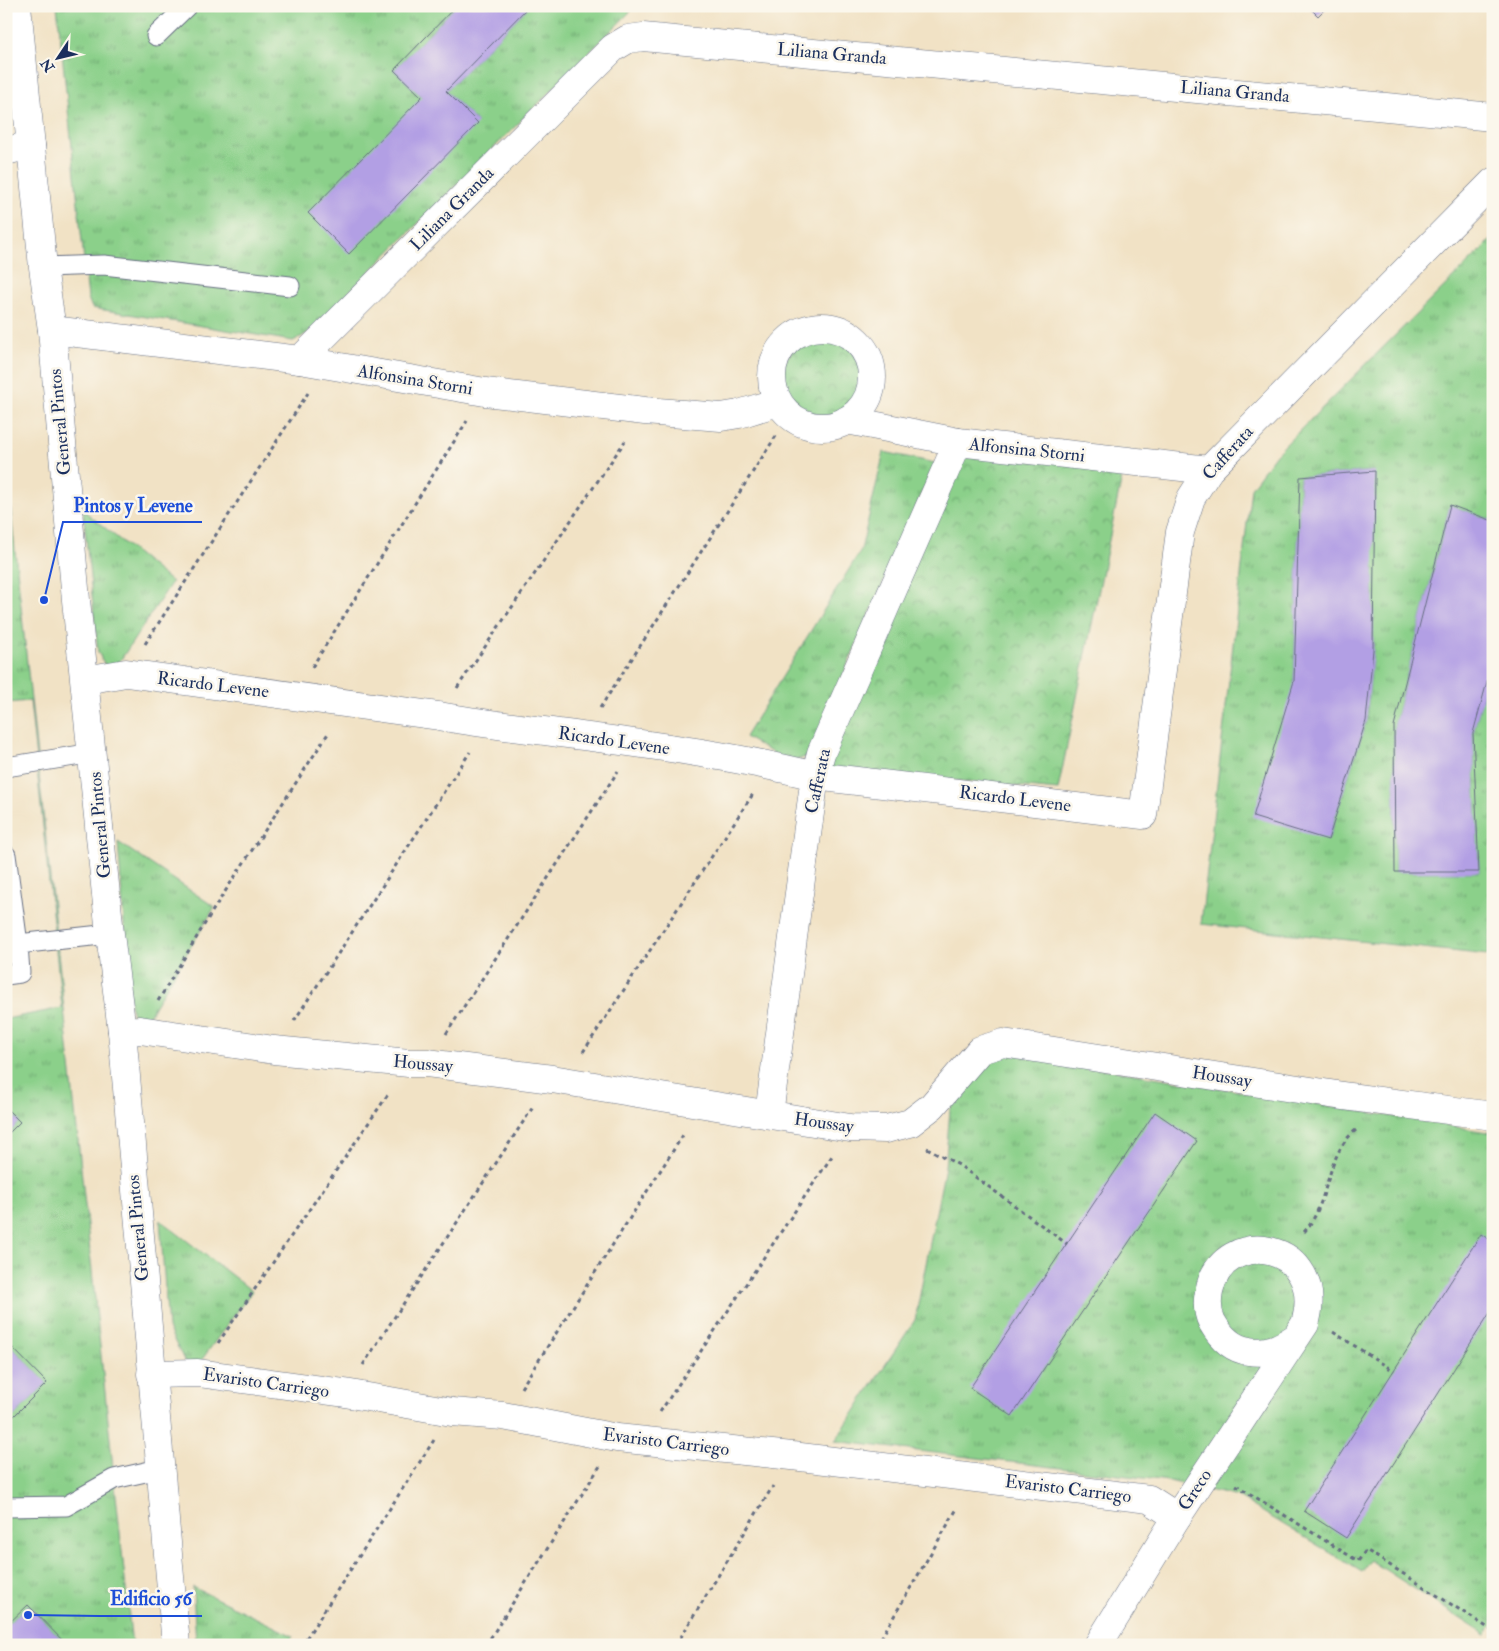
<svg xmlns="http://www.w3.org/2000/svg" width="1499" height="1651" viewBox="0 0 1499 1651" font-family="'IM FELL Double Pica',serif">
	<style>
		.grass { fill: url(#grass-tufts); stroke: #538074; fill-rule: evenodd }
		.park { fill: url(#park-crowns); stroke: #538074 }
		.building { fill: #b29fe4 }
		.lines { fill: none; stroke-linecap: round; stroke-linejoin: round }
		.service-casing { stroke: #666e82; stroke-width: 21 }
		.minor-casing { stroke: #666e82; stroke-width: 29 }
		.tertiary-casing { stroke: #666e82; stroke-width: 29 }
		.path { stroke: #666e82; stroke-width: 3; stroke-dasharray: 4 4; stroke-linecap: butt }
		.service { stroke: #fff; stroke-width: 19 }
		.minor { stroke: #fff; stroke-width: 28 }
		.tertiary { stroke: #fff; stroke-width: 28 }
		.labels { text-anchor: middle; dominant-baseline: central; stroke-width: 5; stroke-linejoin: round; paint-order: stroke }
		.street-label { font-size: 18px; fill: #1b2f5e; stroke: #fbf7ec }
		.leader { fill: none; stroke: #1d4ed8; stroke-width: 2 }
		.callout-dot { fill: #1d4ed8; stroke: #fbf7ec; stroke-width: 2 }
		.callout-label { font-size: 19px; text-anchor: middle; font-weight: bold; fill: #1d4ed8; stroke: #fbf7ec; stroke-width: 5; stroke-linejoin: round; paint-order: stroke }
	</style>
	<defs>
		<pattern id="grass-tufts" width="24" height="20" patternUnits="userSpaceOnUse" patternTransform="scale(1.25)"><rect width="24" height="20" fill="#8bd08a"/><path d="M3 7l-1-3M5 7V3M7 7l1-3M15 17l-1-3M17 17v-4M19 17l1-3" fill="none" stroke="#71a974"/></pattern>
		<pattern id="park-crowns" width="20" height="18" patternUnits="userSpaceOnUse" patternTransform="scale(1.25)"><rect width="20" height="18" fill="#8bd08a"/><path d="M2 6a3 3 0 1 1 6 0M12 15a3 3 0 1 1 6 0" fill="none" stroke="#71a974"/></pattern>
	</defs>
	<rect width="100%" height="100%" fill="#fbf7ec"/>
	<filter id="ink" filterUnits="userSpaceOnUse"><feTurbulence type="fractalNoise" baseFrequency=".02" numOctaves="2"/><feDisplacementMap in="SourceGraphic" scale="10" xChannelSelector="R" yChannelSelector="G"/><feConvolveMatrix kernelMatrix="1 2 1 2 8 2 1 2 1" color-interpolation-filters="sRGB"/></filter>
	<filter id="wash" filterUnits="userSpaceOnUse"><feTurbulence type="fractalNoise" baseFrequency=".0096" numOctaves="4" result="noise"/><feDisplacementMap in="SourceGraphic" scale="20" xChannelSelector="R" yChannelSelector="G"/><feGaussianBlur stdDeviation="1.12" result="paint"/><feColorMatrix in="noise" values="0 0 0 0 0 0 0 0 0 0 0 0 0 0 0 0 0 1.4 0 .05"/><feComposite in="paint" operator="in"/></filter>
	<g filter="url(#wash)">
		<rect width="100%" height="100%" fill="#f1e2c5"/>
		<g class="grass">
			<path d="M57,6H456L394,70L422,97L478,123L446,91L529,6H636L308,333L293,341L92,308L88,298Z"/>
			<path d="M1493,238V521L1450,505L1394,726L1395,872H1479L1473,733L1493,660V916L1488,955L1201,924L1251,488L1276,454ZM1374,471L1373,650L1366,721L1328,840L1294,681L1300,477Z"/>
			<path d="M884,452L935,463L808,756L797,760L787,761L745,737L861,550Z"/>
			<path d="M6,466L132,1645H67L28,1605L6,1626V1424L47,1383L6,1341V1136L20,1122L6,1108V1019L62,1008L30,701L6,703Z"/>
			<path d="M83,510L172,582L116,667H106L98,652Z"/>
			<path d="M118,842L215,907L140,1030L136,1025L130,1004Z"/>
			<path d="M1013,1054L1493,1133V1625L1486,1635L1370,1560L1362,1572L1238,1497L1169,1481L835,1441L915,1320L945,1167L950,1110L963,1083L987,1061Z"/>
			<path d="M160,1220L252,1291L195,1369L184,1360L168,1328Z"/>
			<path d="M193,1587L293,1636L288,1645H196Z"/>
		</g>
		<g class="park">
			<circle cx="822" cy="377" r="40"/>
			<path d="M961,457L1124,467L1058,790L832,769L827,757Z"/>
		</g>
		<g id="blocks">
			<g class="building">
				<path d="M456,6H529L446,91L478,123L349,254L308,213L422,97L394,70Z"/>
				<path d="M1308,6H1328L1318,16Z"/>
				<path d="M1375,471L1373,650L1366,721L1328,840L1253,817L1294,681L1300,477Z"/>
				<path d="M1450,505L1493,521V660L1473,733L1479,872H1395L1394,726Z"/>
				<path d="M6,1108L20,1122L6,1136Z"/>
				<path d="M1155,1112L1197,1141L1012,1416L970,1388Z"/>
				<path d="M1481,1234L1493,1242V1308L1346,1538L1304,1511Z"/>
				<path d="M6,1341L47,1383L6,1424Z"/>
				<path d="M28,1605L67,1645H6V1626Z"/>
			</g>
		</g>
	</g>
	<g filter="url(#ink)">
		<use href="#blocks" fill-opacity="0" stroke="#666e82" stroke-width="1"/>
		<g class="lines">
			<defs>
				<g id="service">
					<path d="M156,36L187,6"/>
					<path d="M43,267L104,265L290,286"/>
					<path d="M6,767L93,753"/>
					<path d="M6,855L18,944"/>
					<path d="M6,975L20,973L18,944L110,934"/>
					<path d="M6,1507L66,1506L114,1479L159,1469"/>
				</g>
				<g id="minor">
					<path d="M6,151L31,145"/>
					<circle cx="822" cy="377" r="50"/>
					<path d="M52,330L300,360L485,392L645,411L721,417L739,414L778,402"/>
					<path d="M300,360L613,48L628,39L643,37L1493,117"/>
					<path d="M847,420L958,442L1209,470"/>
					<path d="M85,680L126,673L439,716C487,725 534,729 582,736C660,746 739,757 815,776L1143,815L1180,532L1191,498L1209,470L1493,182"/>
					<path d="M122,1031L140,1030L274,1050L409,1063H427L552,1079L850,1128L886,1129L910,1123L932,1106L980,1050L1003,1043L1343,1096L1493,1116"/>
					<path d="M769,1114L815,776L821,753L958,442"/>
					<path d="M151,1374L198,1373L345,1393L452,1412L503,1416L617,1438L792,1456L1149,1499L1177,1517"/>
					<path d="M1098,1645L1177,1517L1305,1324C1329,1242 1222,1223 1209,1292C1207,1302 1207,1312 1212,1322C1220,1336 1232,1349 1249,1351C1268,1354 1280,1348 1295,1338"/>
				</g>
				<path id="tertiary" d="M17,6L43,267L52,330L76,600L110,934L122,1031L176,1645"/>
			</defs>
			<use href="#service" class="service-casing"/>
			<use href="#minor" class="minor-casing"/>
			<use href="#tertiary" class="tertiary-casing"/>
			<g class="path">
				<path d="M145,644L308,393"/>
				<path d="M312,667L467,421"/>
				<path d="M457,688L625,441"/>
				<path d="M600,708L776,436"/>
				<path d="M158,1001L215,907L329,732"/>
				<path d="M294,1021L470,752"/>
				<path d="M446,1034L618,771"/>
				<path d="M583,1052L753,794"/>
				<path d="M927,1148L959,1165L1067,1244"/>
				<path d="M1304,1232C1330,1204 1325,1154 1356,1130"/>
				<path d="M1333,1332L1394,1371"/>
				<path d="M218,1343L389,1093"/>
				<path d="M363,1365L533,1107"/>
				<path d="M521,1388L685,1132"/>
				<path d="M660,1412L832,1156"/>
				<path d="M1236,1485L1358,1561L1366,1550L1493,1631"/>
				<path d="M302,1645L434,1440"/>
				<path d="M486,1645L600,1466"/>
				<path d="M676,1645L773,1486"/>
				<path d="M877,1645L958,1507"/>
			</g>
			<use href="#service" class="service"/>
			<use href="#minor" class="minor"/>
			<use href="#tertiary" class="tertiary"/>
		</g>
	</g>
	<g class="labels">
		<g class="street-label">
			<text transform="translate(832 54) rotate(5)">Liliana Granda</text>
			<text transform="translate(1235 92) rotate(5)">Liliana Granda</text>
			<text transform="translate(452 209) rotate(-45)">Liliana Granda</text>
			<text transform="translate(415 380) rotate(9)">Alfonsina Storni</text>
			<text transform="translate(60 422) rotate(-95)">General Pintos</text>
			<text transform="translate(1027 450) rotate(6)">Alfonsina Storni</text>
			<text transform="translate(1228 453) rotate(-48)">Cafferata</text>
			<text transform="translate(213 685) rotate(7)">Ricardo Levene</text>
			<text transform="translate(614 741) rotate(8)">Ricardo Levene</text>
			<text transform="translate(818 781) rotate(-78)">Cafferata</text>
			<text transform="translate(1015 799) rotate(7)">Ricardo Levene</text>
			<text transform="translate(100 825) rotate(-95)">General Pintos</text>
			<text transform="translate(423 1064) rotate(5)">Houssay</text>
			<text transform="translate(1222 1077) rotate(9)">Houssay</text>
			<text transform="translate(824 1123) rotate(8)">Houssay</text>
			<text transform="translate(138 1228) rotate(-95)">General Pintos</text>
			<text transform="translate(266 1383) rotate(8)">Evaristo Carriego</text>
			<text transform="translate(666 1442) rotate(7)">Evaristo Carriego</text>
			<text transform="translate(1068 1489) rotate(7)">Evaristo Carriego</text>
			<text transform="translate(1195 1490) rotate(-56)">Greco</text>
		</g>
	</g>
	<path class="leader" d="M44 600L63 522H202M28 1615L100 1616H202"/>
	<g class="callout-dot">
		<circle cx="44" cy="600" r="5"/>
		<circle cx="28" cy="1615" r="5"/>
	</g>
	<g class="callout-label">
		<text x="133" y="512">Pintos y Levene</text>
		<text x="151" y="1605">Edificio 56</text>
	</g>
	<rect width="1499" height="1651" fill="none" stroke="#fbf7ec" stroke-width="25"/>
	<g transform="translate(58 58) rotate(235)" stroke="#fbf7ec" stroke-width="4" paint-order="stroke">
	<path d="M0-4L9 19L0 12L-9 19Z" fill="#1b2f5e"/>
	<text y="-8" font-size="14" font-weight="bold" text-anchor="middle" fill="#1b2f5e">N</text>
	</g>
</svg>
